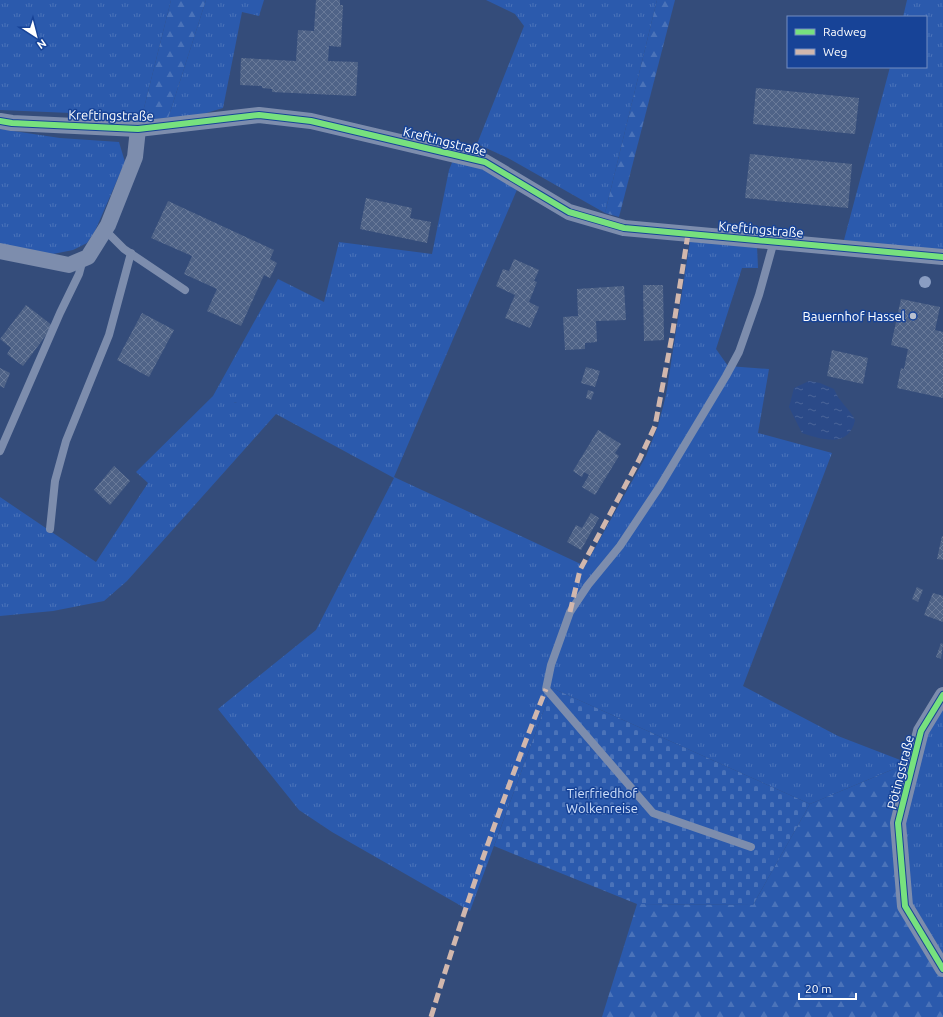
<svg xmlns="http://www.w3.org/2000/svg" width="943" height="1017" viewBox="0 0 943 1017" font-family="Ubuntu,sans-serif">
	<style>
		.grass { fill: url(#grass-tufts) }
		.forest { fill: url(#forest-firs) }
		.cemetery { fill: url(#cemetery-stones) }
		.water { fill: url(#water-ripples) }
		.building { fill: url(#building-cross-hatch) }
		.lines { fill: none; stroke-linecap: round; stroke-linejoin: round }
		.service { stroke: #7d8dad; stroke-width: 8 }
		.minor { stroke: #7d8dad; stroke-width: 16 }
		.quiet { stroke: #d1b7ad; stroke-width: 5; stroke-dasharray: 10 5; stroke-linecap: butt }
		.cycleway-casing { stroke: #174397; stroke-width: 8 }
		.cycleway { stroke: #77e17e; stroke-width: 6 }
		.tree { fill: #8a9dc2 }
		.poi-dot { fill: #b8c0d0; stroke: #174397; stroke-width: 1.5 }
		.labels { text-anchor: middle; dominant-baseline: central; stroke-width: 3; stroke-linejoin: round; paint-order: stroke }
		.street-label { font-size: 13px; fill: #fff; stroke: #174397 }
		.poi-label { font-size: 13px; fill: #fff; stroke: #174397; text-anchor: end }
		.park-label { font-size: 13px; fill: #d0e0fc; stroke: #174397 }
	</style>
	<defs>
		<pattern id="grass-tufts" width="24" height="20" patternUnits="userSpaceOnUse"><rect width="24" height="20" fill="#2b5aad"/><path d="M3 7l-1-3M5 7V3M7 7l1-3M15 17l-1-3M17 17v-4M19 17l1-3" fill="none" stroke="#4b73b9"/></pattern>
		<pattern id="forest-firs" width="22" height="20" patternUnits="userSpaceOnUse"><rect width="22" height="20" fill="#2b5aad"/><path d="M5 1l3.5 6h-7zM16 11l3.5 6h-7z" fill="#4b73b9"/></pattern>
		<pattern id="cemetery-stones" width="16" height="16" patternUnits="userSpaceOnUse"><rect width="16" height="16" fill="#2b5aad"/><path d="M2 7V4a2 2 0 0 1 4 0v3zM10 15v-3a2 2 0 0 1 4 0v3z" fill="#4b73b9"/></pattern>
		<pattern id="water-ripples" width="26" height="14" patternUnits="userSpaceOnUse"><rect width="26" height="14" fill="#2b4a88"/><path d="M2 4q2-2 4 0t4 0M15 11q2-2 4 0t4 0" fill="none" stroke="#4b659a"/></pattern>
		<pattern id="building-cross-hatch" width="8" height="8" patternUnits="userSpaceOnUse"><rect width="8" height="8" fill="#4f6387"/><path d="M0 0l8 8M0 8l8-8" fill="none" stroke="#697a99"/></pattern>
	</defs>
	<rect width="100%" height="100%" fill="#344c7a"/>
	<g class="grass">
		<path d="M0,0H171L142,116L0,110Z"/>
		<path d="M206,0H264L259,16L242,12L223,108L166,125Z"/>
		<path d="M486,0H657L605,213L508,158L477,144L524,26L515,14Z"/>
		<path d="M907,0H943V253L844,240L890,67H926V17H903Z"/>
		<path d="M0,129L60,138L119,142L125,162L95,231L87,243L73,250L53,254L0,245Z"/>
		<path d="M453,160L485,167L519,185L394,477L585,566L646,456L658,426L666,395L690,241L757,246L758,268H742L716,349L728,366L769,369L758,433L832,453L743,686L838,736L908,763L810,804L552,688L470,911L332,832L299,810L218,709L316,630L394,478L276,414L127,581L104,601L53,611L0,616V497L96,562L148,483L136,472L213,396L237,403L213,396L278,279L324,302L339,242L432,254L449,170Z"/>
		<path d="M943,704V962L909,905L902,822L927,732Z"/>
	</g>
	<g class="forest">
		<path d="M171,0H206L166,125L142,116Z"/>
		<path d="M657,0H675L619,217L605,213Z"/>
		<path d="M908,763L903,908L943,975V1017H602L637,904L753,905L810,804Z"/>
	</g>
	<path class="cemetery" d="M552,688L810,804L753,905L637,904L494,846Z"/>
	<path class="water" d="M809,381L820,383L834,389C839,402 849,408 855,420C849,448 823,440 802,433L789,407L794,388Z"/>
	<g class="building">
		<path d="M316,0H340V5H343L341,47L329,46L328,61L358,62L356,96L272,92V89L262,88V86L240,85L241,58L296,61L298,30L314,31Z"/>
		<path d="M756,88L859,98L855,134L753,124Z"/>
		<path d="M750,154L852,164L848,208L745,198Z"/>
		<path d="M366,198L412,208L410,218L431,222L427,243L360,229Z"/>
		<path d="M168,201L274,250L270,259L277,263L270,278L264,275L241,326L207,311L217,289L184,274L192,256L151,238Z"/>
		<path d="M514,259L539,270L534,281L537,282L529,302L539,307L530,328L505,318L515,295L496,286L503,269L509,271Z"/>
		<path d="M643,285H663L664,340L644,341Z"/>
		<path d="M624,286L626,320L596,321L597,342L585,343V349L565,350L563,317L578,316L577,289Z"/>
		<path d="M901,299L940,307L935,330L943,332V398L897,388L901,368L904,369L908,349L891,345Z"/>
		<path d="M26,305L53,326L23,366L7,354L11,348L0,339Z"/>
		<path d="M142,313L174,330L149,377L117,360Z"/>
		<path d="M832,350L868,358L863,384L827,376Z"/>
		<path d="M586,367L600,371L595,387L581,383Z"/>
		<path d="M0,368L10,373L4,388L0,386Z"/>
		<path d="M588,390L594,392L591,400L586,398Z"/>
		<path d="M598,430L621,444L615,453L619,456L595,495L582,487L589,475L584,472L582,477L573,471Z"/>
		<path d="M114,466L130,481L110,505L94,490Z"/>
		<path d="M591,513L599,518L581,550L567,542L576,525L582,528Z"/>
		<path d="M942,536H943V560L937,559Z"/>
		<path d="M917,587L923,590L918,602L912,599Z"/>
		<path d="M933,593L943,596V622L924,615Z"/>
		<path d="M941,643L943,644L941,659L936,657Z"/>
	</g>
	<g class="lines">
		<g class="service">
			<path d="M105,230L124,249L185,290"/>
			<path d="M0,451L60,313L79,274L83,259"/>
			<path d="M50,529L55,481L66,441L109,335L131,253"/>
			<path d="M751,847L653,813L546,689L551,665L570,612L588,585L620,546L660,486L726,376L739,352L759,295L774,241"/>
		</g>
		<g class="minor">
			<path d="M0,121L12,123L138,129L259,115L311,121L485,162L569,212L624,228L943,257"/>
			<path d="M0,251L69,265L88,257L108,225L135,157L138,129"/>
			<path d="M943,695L921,731L898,823L905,906L943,969"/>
		</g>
		<g class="quiet">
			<path d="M570,612L580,570L640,458L655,426L672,336L688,234"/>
			<path d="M431,1017C465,906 503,797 546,689"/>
		</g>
		<defs>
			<g id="cycleway">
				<path d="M0,121L12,123L138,129L259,115L311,121L485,162L569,212L624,228L943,257"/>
				<path d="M943,695L921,731L898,823L905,906L943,969"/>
			</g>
		</defs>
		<use href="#cycleway" class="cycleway-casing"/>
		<use href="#cycleway" class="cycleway"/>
	</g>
	<circle class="tree" cx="925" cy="282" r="6"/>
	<circle class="poi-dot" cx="913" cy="316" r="4"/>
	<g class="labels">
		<g class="street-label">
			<text transform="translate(111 115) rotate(1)">Kreftingstraße</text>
			<text transform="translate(445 141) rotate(14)">Kreftingstraße</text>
			<text transform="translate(761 229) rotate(5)">Kreftingstraße</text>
			<text transform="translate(900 772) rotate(-76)">Pötingstraße</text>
		</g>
		<g class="poi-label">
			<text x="905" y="316">Bauernhof Hassel</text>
		</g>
		<g class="park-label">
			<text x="602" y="793">Tierfriedhof<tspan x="602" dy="15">Wolkenreise</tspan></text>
		</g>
	</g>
	<rect x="787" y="16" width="140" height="52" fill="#174397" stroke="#748ec1"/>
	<rect x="795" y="29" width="20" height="6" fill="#77e17e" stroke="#748ec1"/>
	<text x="823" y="36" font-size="12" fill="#ffffff">Radweg</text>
	<rect x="795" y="49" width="20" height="6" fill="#d1b7ad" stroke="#748ec1"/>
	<text x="823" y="56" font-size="12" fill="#ffffff">Weg</text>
	<g transform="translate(36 36) rotate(144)" stroke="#174397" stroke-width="3" paint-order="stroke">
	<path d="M0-3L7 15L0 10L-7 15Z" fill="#ffffff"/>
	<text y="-6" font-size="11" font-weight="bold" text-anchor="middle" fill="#ffffff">N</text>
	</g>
	<path d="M799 993v6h57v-6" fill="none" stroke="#ffffff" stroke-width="2"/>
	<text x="805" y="993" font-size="12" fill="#ffffff" stroke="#174397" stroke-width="3" paint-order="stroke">20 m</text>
</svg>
